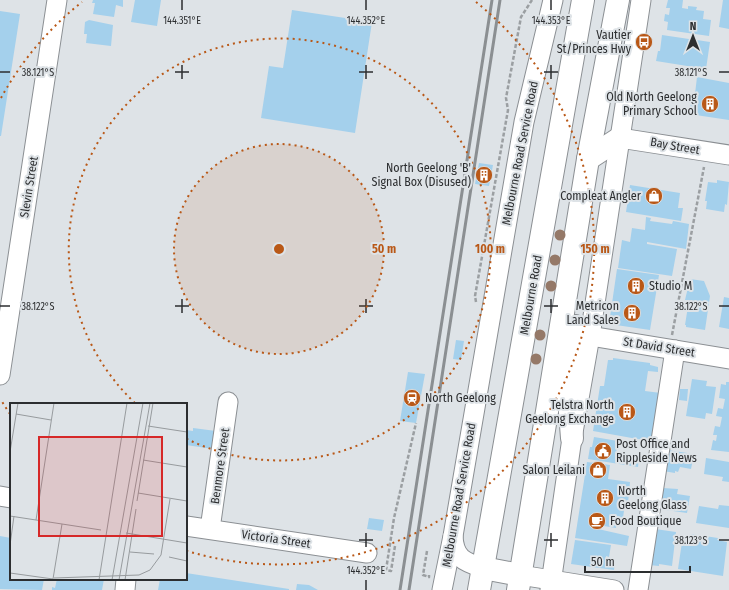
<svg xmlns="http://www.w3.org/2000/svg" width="729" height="590" viewBox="0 0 729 590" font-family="'Fira Sans Condensed',sans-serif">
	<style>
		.building { fill: #a4d0ec }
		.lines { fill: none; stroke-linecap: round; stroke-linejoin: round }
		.minor-casing { stroke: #8b8f93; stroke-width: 21 }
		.highway-casing { stroke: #8b8f93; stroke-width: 24 }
		.path { stroke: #9b9fa2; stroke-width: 2.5; stroke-dasharray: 4 2; stroke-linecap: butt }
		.minor { stroke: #fff; stroke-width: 19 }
		.highway { stroke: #fff; stroke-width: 22 }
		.rail { stroke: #8b8f92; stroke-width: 3 }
		.tree { fill: #957968 }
		.ticks { fill: none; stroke: #2c2e30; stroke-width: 1.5 }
		.ring { fill: none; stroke: #b95817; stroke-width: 2; stroke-dasharray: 2 4 }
		.labels { text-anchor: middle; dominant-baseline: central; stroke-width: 4; stroke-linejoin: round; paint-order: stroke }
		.poi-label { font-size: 12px; fill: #2c2e30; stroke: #dee3e7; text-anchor: end }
		.street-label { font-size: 12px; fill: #2c2e30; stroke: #dee3e7 }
		.inset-road { fill: none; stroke: #979b9e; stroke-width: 1 }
		.view { fill: #d62828; fill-opacity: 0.15; stroke: #d62828; stroke-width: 2 }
		.inset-edge { fill: none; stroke: #2c2e30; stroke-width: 2 }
		.ticks-label { font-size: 10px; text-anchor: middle; fill: #2c2e30; stroke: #dee3e7; stroke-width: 4; stroke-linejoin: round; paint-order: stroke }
		.centre { fill: #b95817; stroke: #dee3e7; stroke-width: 2 }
		.ring-label { font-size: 12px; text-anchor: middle; font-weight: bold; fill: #b95817; stroke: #dee3e7; stroke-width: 4; stroke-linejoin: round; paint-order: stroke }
	</style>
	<rect width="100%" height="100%" fill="#dee3e7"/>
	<g class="building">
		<path d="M93,0H123V7L116,5L114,17L93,14L95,3H92Z"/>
		<path d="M135,0H161L157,26L131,22Z"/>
		<path d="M668,0H683L682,8L688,9V6L697,7L696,10L704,11L703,19L711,20L709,36L667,30L668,22L664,21L665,14L669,15L670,8H666Z"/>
		<path d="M723,0H729V29L719,27Z"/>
		<path d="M292,10L372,22L355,133L261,118L269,66L283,68Z"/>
		<path d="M0,11L20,14L1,136H0Z"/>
		<path d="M89,20L113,25L111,46L86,43L87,34H84L85,22Z"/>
		<path d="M662,35L689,39L688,45L696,47L697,40L710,42L706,69L656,61L658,51H660Z"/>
		<path d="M697,77L729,83V120L689,114L693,93L695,94Z"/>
		<path d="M479,163L493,165L489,186L475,184Z"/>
		<path d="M717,180L729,182L727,205L725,204L724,212L706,209L707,201H705L708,182L717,183Z"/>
		<path d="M630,185L680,193L678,208H683L681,221L626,212Z"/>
		<path d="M646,217L651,218L650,221L672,224L673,221L689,224L686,249L647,242V244L677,249L672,276L618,268L622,240L630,242L632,228L645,230Z"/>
		<path d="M617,269L659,275L650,330L609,324Z"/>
		<path d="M690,279L704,281L710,296L705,330L686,327V325H685L689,300H685Z"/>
		<path d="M724,297L729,298V329L719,327Z"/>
		<path d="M456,340L464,341L461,360L453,359Z"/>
		<path d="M613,358L650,363V365L658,367V372L648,371L645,391L661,393L654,442L593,431L600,386H604L608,360H613Z"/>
		<path d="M408,372L425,374L416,423L400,421Z"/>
		<path d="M692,379L707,381L706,386L716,387L712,414L706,413L705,419L686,416Z"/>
		<path d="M726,382H729V452L711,450L713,440L716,441L717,435H713L715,426L720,427L722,417L716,416L718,408L723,409L725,399L719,398L721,384L726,385Z"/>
		<path d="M680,389H688L687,401L679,400Z"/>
		<path d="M193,428L216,431L213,449L186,445V430L193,431Z"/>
		<path d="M594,437L618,441L616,454L639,458L638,467L588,459L590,447H592Z"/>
		<path d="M667,450L694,454L691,469L680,467L678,472L675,471V473L663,471Z"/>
		<path d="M706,458L729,462V482L722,481L723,477L704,474Z"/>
		<path d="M587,462L610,465L608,479L630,482L628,503H625L623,518H617L616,528L598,525V529L629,536L627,546L575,538Z"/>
		<path d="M663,488L678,489L677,494L690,496L687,513L659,509Z"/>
		<path d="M719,505L729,506V528L696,523L699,506L718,509Z"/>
		<path d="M369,518L384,520L382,531L367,529Z"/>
		<path d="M655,529L676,532L672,566L659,564V566L649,565Z"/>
		<path d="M691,534L718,538L717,540L727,542L723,576L678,569L682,542L689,543Z"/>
		<path d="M0,536L11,538V579H44L42,590L0,589Z"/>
		<path d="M575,540L611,545L609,557L606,556V561L615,563L614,570L571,564Z"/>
		<path d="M186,573L289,589V590H158L160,579H186Z"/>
		<path d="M57,579H104L102,590H52V587L55,588Z"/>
		<path d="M297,584L309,585L318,590H296Z"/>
	</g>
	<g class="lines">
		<defs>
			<g id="minor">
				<path d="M620,138L729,155"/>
				<path d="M590,336L729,359"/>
				<path d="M0,375L57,0"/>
				<path d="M0,496L11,498"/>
				<path d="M186,526L367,553"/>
				<path d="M210,529L228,402"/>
				<path d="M453,536C454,558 464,562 483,568"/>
				<path d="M520,575L614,590"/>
				<path d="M125,590L126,579"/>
				<path d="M442,590L453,536L524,122L553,0"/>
				<path d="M550,590L572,438L590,336L641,0"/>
				<path d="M638,590L675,350"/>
			</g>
			<g id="highway">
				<path d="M588,159L620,138"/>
				<path d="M572,438L568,387L575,326"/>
				<path d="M483,568L520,575"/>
				<path d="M479,590L583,0"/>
				<path d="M518,590L588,159L618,0"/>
			</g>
		</defs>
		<use href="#minor" class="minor-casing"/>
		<use href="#highway" class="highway-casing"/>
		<g class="path">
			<path d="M476,302L475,296L508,110L506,98L521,17L532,0"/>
			<path d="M672,335L704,167"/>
			<path d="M395,546L391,571L386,570L394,518L416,423"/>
			<path d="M427,551L423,575L429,577V575"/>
		</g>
		<use href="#minor" class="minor"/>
		<use href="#highway" class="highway"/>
		<g class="rail">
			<path d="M400,590L492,0"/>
			<path d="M409,590L500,0"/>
		</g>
	</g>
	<g class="tree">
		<circle cx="560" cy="235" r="5.5"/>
		<circle cx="555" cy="260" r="5.5"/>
		<circle cx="551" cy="286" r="5.5"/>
		<circle cx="540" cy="335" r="5.5"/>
		<circle cx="536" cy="359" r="5.5"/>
	</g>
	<path class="ticks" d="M182,0V10M366,0V10M551,0V10M182,65V79M366,65V79M551,65V79M0,72H10M175,72H189M359,72H373M544,72H558M719,72H729M182,299V313M366,299V313M551,299V313M0,306H10M175,306H189M359,306H373M544,306H558M719,306H729M366,533V547M551,533V547M359,540H373M544,540H558M719,540H729M366,580V590"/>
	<circle cx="279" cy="249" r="105" fill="#b95817" fill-opacity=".12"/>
	<g class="ring">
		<circle cx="279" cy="249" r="105"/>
		<path d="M135 403A211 211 0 1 1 187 439"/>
		<path d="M10 414A316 316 0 0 1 1 400M1 98A316 316 0 0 1 82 2M476 2A316 316 0 0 1 187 551"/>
	</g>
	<defs>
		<symbol id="bus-disc" viewBox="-11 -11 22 22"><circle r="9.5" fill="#b95817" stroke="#dee3e7"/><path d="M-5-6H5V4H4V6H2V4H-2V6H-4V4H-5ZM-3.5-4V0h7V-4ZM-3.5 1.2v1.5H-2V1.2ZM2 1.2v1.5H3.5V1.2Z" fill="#fff"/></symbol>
		<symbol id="building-disc" viewBox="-11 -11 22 22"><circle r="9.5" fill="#b95817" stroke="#dee3e7"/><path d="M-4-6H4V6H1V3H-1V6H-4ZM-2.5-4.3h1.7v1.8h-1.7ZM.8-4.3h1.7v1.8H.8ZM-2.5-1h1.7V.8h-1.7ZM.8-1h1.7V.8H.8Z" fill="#fff"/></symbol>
		<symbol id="shop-disc" viewBox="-11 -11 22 22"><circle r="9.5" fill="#b95817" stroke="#dee3e7"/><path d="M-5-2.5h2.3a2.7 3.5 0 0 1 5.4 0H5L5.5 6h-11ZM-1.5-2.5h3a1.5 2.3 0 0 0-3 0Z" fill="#fff"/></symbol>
		<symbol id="station-disc" viewBox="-11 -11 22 22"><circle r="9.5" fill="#b95817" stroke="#dee3e7"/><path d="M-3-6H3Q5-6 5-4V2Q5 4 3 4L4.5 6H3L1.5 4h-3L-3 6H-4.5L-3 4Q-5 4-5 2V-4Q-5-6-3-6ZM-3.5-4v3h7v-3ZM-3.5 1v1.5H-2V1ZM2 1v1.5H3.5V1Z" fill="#fff"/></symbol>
		<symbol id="civic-disc" viewBox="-11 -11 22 22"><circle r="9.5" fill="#b95817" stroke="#dee3e7"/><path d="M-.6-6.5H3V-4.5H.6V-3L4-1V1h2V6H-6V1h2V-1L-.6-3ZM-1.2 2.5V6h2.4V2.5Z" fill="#fff"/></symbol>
		<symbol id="cafe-disc" viewBox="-11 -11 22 22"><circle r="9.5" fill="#b95817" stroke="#dee3e7"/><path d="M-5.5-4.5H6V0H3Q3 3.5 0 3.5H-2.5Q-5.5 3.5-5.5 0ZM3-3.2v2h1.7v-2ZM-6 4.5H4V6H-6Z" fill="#fff"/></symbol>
	</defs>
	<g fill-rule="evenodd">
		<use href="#bus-disc" x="634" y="32" width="20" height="20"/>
		<use href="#building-disc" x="700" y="94" width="20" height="20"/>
		<use href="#building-disc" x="474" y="165" width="20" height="20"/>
		<use href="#shop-disc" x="644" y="186" width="20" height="20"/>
		<use href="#building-disc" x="626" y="276" width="20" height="20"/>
		<use href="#building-disc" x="622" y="303" width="20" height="20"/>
		<use href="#station-disc" x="402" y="388" width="20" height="20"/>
		<use href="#building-disc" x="617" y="402" width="20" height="20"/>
		<use href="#civic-disc" x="593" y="441" width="20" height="20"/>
		<use href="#shop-disc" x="588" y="460" width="20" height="20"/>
		<use href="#building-disc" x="595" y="488" width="20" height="20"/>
		<use href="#cafe-disc" x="587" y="511" width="20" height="20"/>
	</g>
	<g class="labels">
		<g class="poi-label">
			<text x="631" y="35">Vautier<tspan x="631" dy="14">St/Princes Hwy</tspan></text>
			<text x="697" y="97">Old North Geelong<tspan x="697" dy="14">Primary School</tspan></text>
			<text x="471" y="168">North Geelong 'B'<tspan x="471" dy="14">Signal Box (Disused)</tspan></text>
			<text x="641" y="196">Compleat Angler</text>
			<text x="649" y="286" text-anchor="start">Studio M</text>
			<text x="619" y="306">Metricon<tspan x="619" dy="14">Land Sales</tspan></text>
			<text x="425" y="398" text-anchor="start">North Geelong</text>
			<text x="614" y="405">Telstra North<tspan x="614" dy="14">Geelong Exchange</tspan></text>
			<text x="616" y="444" text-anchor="start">Post Office and<tspan x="616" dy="14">Rippleside News</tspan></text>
			<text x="585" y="470">Salon Leilani</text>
			<text x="618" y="491" text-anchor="start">North<tspan x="618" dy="14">Geelong Glass</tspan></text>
			<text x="610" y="521" text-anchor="start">Food Boutique</text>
		</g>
		<g class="street-label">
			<text transform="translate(675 146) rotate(10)">Bay Street</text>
			<text transform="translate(520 153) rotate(-79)">Melbourne Road Service Road</text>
			<text transform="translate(29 187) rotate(-81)">Slevin Street</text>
			<text transform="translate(531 295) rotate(-80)">Melbourne Road</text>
			<text transform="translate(659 347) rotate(9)">St David Street</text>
			<text transform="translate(220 466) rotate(-82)">Benmore Street</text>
			<text transform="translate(459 495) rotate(-80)">Melbourne Road Service Road</text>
			<text transform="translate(276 539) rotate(8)">Victoria Street</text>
		</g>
	</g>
	<g transform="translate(10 403)">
		<rect width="177" height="177" fill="#dee3e7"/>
		<path class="inset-road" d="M6,11L41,17M138,23L177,29M0,49L8,0M133,57L177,64M128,90L177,98M127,98L143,0M0,113L91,127M26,117L44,0M116,130L177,140M0,142L4,113M120,149L144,151M159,154L177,158M0,170L43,176M44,175L129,172L140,167L151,152L160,96M43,176L52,121M89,177L117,0M102,177L133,0M109,177L140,0M115,177L126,106"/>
		<path class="view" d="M29,34H152V133H29Z"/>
		<rect width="177" height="177" class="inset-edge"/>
	</g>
	<g class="ticks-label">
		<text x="182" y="24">144.351°E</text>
		<text x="366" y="24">144.352°E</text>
		<text x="551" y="24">144.353°E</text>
		<text x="38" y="76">38.121°S</text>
		<text x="691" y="76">38.121°S</text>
		<text x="38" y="310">38.122°S</text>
		<text x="691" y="310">38.122°S</text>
		<text x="691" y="544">38.123°S</text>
		<text x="366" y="574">144.352°E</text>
	</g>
	<circle cx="279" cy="249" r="6" class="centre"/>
	<g class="ring-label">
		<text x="384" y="253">50 m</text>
		<text x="490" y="253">100 m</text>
		<text x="595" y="253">150 m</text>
	</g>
	<g transform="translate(693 36)" stroke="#dee3e7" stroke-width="3" paint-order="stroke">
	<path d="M0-3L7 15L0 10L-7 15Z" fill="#2c2e30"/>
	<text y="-6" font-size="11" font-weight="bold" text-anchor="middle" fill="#2c2e30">N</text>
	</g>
	<path d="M585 566v6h105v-6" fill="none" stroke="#2c2e30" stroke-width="2"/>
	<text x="591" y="566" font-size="12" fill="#2c2e30" stroke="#dee3e7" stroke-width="3" paint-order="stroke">50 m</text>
</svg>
